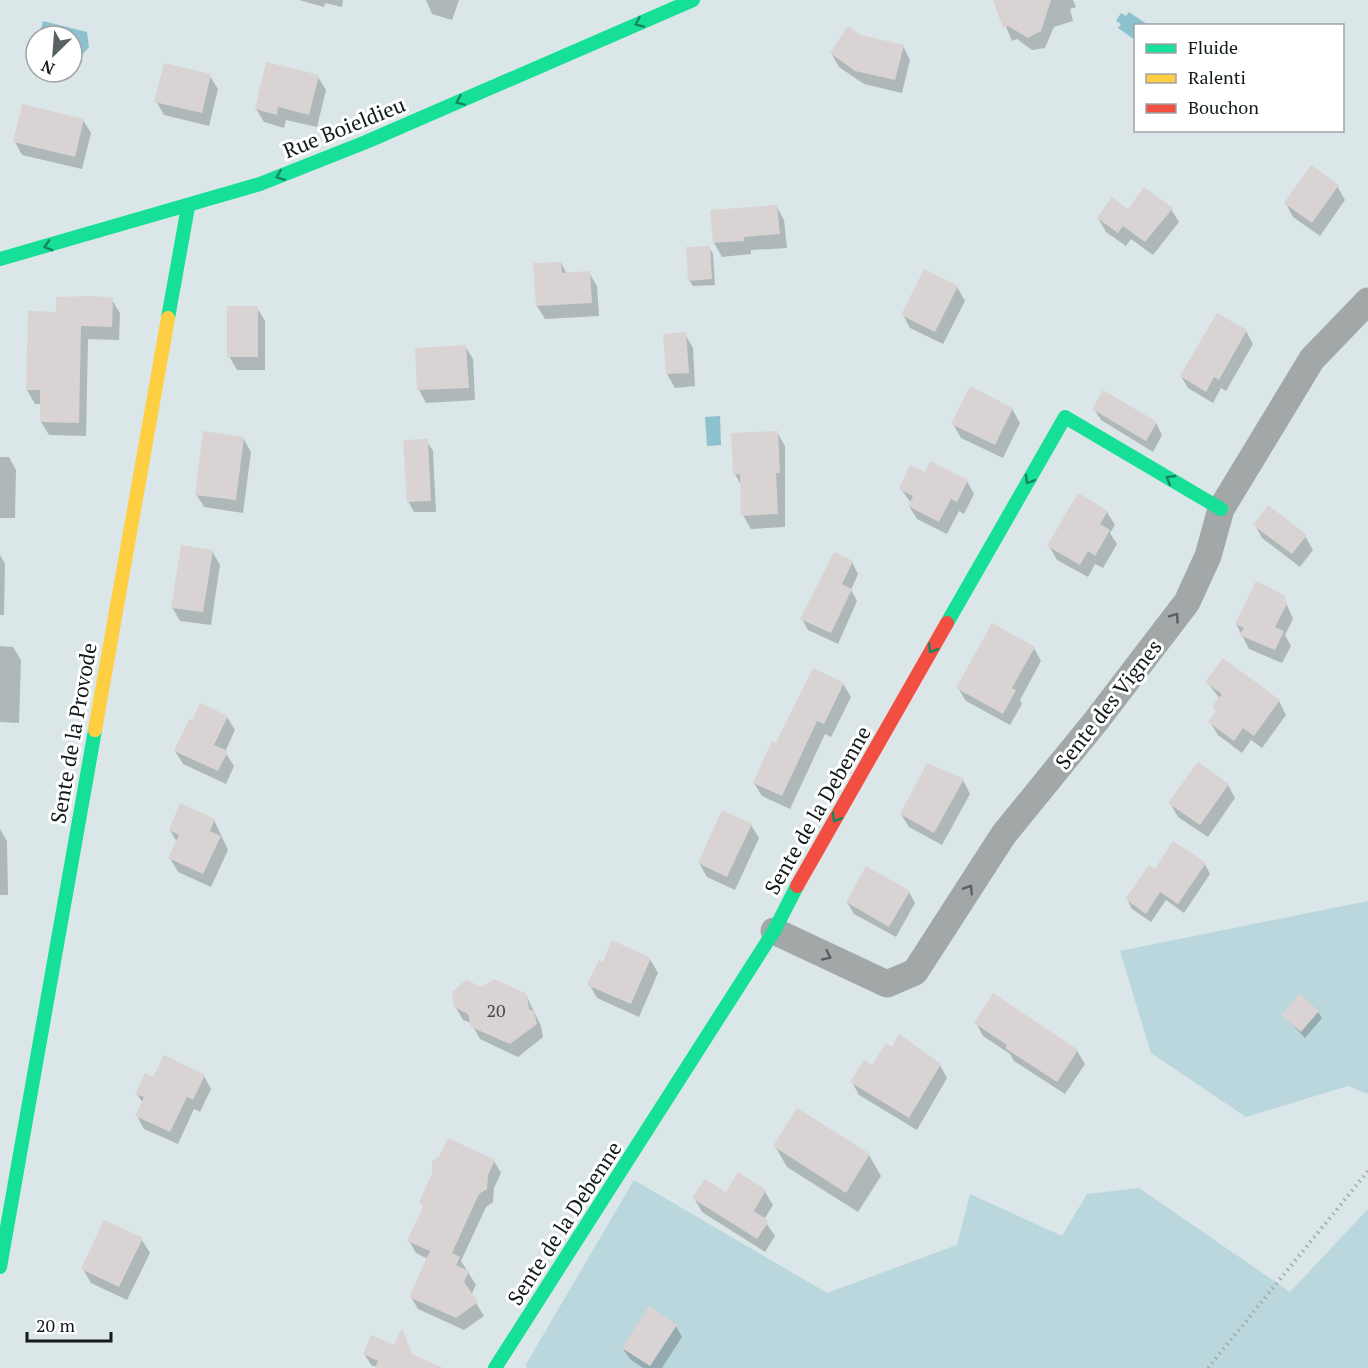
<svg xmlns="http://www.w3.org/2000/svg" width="1368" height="1368" viewBox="0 0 1368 1368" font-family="'PT Serif',serif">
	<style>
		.green { fill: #bad7dd }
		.water { fill: #8dc1cd }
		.shadow { fill: #0003 }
		.building { fill: #dad3d3 }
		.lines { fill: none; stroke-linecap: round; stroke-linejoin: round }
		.path { stroke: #a4aaac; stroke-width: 4; stroke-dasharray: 1.5 4.5; stroke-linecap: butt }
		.street { stroke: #a2a7a8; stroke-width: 27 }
		.fast { stroke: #16e098; stroke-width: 14 }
		.slow { stroke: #ffcf43; stroke-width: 14 }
		.jam { stroke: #f24e42; stroke-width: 14 }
		.oneway { stroke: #148760 }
		.oneway2 { stroke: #5a6062 }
		.labels { text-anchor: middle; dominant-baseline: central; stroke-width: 6; stroke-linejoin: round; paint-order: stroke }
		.number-label { font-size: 18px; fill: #444849 }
		.street-label { font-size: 21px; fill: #121a1b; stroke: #fff }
	</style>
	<rect width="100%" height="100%" fill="#dae6e8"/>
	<g class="green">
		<path d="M1368,901V1094L1348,1086L1246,1117L1151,1053L1120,951Z"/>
		<path d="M634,1180L827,1293L957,1245L970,1194L1062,1236L1087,1194L1139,1188L1290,1292L1368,1209V1368H527L525,1366Z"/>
	</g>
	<g class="water">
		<path d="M1129,12L1148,25L1136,26L1135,40L1118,28L1121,24L1116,21L1121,13L1126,16Z"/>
		<path d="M43,21L87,32L89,47L82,55L72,52V36H39Z"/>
		<path d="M720,416L721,445L707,446L705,417Z"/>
	</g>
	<g class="shadow">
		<path d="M299,0H343L342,7L325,3L324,7Z"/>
		<path d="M426,0H459L452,20L432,14Z"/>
		<path d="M995,0H1073L1076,7L1070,9L1073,21L1054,27L1045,48L1032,50L1017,39L1012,41Z"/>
		<path d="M903,46L910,60L902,93L864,84L839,67L831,53Z"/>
		<path d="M210,76L218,89L209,126L164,115L156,101Z"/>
		<path d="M318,77L326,90L317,127L286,120L284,128L264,122L256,109Z"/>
		<path d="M83,120L91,133L82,169L22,155L15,142Z"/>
		<path d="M1337,186L1345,200L1320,236L1293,217L1286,204Z"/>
		<path d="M777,207L784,220L787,248L751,250V254L722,257L714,243L712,211Z"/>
		<path d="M1171,209L1179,222L1153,255L1131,239L1126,246L1106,232L1098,218L1128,211Z"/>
		<path d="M709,247L713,254L715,285L693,286L689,280Z"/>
		<path d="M561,263L567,274L589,273L597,286L599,316L545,319L537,306Z"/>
		<path d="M957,287L965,301L943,344L910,328L903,315Z"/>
		<path d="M112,300L120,313L119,340L88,339L86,436L49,435L41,422L42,404H35L27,390L57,314Z"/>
		<path d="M257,308L265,321V370H237L229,356Z"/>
		<path d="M1246,331L1253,344L1226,391L1221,388L1213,403L1188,388L1181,376Z"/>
		<path d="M685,334L693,348L695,386L675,388L667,374Z"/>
		<path d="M465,346L473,359L475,400L426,403L419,390Z"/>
		<path d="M1012,409L1020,423L1003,458L961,438L953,424Z"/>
		<path d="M1094,409L1156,423L1162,435L1153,452L1101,420Z"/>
		<path d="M777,432L785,446V527L751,529L743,515L742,487L735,474Z"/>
		<path d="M243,438L251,452L243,513L204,507L196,494Z"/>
		<path d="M427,441L433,451L436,512H414L408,501Z"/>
		<path d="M0,457H9L16,470L15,518H0Z"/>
		<path d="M925,474L967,481L974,494L964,514L959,511L947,534L917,519L909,506L911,503L901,489Z"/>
		<path d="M1107,512L1115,525L1110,533L1117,544L1103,568L1095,564L1088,577L1057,560L1049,546Z"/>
		<path d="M1255,525L1305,536L1313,550L1300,567L1262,538Z"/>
		<path d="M212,551L220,565L211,625L180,621L172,607Z"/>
		<path d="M0,555L5,564L4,615H0Z"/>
		<path d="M852,562L858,574L851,590L857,601L838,644L808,630L802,619Z"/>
		<path d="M1283,596L1293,619L1285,635L1291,646L1282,663L1249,649L1236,624Z"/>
		<path d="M0,646L13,647L21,660L19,723L0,722Z"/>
		<path d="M1034,648L1041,661L1020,700L1022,704L1010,725L966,701L958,688Z"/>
		<path d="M1207,682L1279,701L1286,715L1262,748L1251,740L1242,753L1218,735L1210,722L1217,712L1214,707L1220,699Z"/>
		<path d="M843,684L851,697L831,737L825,734L790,809L762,796L754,783L777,745Z"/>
		<path d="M227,717L235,730L225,752L234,766L226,784L183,764L175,751Z"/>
		<path d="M963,780L970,794L942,845L909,827L901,814Z"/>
		<path d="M1228,785L1235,798L1208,837L1178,817L1170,803Z"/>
		<path d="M214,820L228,850L211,887L178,872L170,858L177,842L170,830Z"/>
		<path d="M751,825L759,838L735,890L707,877L699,863Z"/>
		<path d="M0,829L7,841L8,895H0Z"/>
		<path d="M1205,864L1210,874L1184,913L1166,900L1151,922L1132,909L1127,899L1156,872Z"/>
		<path d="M909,892L915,903L896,937L854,914L847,902Z"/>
		<path d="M650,959L658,973L639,1017L597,998L589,984L603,964Z"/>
		<path d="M483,989L526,995L541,1026L543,1037L518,1057L480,1039L471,1023L463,1020L455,1006Z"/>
		<path d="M1318,1012L1322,1018L1305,1038L1283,1015Z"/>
		<path d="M976,1023L1077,1051L1085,1064L1065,1094L1014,1061L1010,1054L983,1036Z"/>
		<path d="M940,1065L947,1078L917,1130L859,1095L852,1082L872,1067Z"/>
		<path d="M204,1076L211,1089L200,1112L194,1109L178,1144L144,1129L137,1116L143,1103L137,1094L154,1079Z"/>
		<path d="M798,1110L869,1155L881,1176L858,1212L787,1167L775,1146Z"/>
		<path d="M494,1161L501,1173L494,1188L493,1202L486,1207L461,1261L476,1285L471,1295L484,1316L464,1330L418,1309L411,1297L428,1259L416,1253L409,1241Z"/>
		<path d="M739,1174L765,1192L773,1205L764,1220L775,1236L765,1252L702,1212L694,1198L726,1194Z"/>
		<path d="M142,1240L150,1253L127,1300L91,1283L83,1269Z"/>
		<path d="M676,1326L682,1337L662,1368H643L630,1359L623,1349Z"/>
		<path d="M402,1331L417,1368L372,1366L364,1354L394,1347Z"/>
	</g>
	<g class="building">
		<path d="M993,0H1051L1041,31L1028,38L1008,26L1003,28Z"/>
		<path d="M848,26L861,35L904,45L895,80L855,71L830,53Z"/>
		<path d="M266,62L319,75L309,115L278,107L277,115L255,109Z"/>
		<path d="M164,63L211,74L202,113L154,102Z"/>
		<path d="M22,104L84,119L75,157L13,142Z"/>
		<path d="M1311,165L1339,185L1312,223L1284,203Z"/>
		<path d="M1144,187L1173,208L1145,242L1123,226L1118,233L1097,218L1112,197L1128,209Z"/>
		<path d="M777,205L780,234L744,237V241L713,243L710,210Z"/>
		<path d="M710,246L712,279L688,281L686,247Z"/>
		<path d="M561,262L562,273L590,271L592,303L536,306L533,263Z"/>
		<path d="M924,269L958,286L935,332L901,315Z"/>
		<path d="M95,296L113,298L112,327L81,326L79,423L40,422V390H26L28,311L56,312V297Z"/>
		<rect x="227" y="306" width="31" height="51"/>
		<path d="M1217,313L1247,330L1219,380L1214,377L1206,392L1180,376Z"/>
		<path d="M686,332L689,373L666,374L663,334Z"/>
		<path d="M466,345L469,388L417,390L415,348Z"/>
		<path d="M970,386L1013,408L995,445L951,424Z"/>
		<path d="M1103,390L1157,422L1146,441L1092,409Z"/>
		<path d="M203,431L244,437L236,500L195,495Z"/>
		<path d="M778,431L780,473H776L778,514L741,516L740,474L733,475L731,433Z"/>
		<path d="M428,439L431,501L407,502L403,440Z"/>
		<path d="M930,461L968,480L957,502L951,499L939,522L908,506L913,496L899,489L910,465L925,472Z"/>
		<path d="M1078,493L1108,511L1100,524L1110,530L1095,556L1088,551L1080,565L1047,546Z"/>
		<path d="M1268,505L1307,535L1292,554L1253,525Z"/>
		<path d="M181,545L213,550L203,612L171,608Z"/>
		<path d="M834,552L853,561L842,584L852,589L831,633L800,619Z"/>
		<path d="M1256,581L1284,595L1287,604L1275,627L1284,631L1275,650L1239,635L1244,628L1235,624Z"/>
		<path d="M992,623L1035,647L1012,688L1016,690L1003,714L956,688Z"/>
		<path d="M1223,658L1280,700L1254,736L1243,728L1234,741L1208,722L1217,710L1212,706L1222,694L1205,682Z"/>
		<path d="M813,668L844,683L824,724L817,721L782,796L753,783L772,741L776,743Z"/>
		<path d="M200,703L228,716L214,745L228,751L218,771L174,751L189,719L192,720Z"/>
		<path d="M1198,762L1229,784L1200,825L1168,803Z"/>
		<path d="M927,763L964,779L934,833L900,814Z"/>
		<path d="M180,803L215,819L210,831L221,836L203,874L168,858L179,835L169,830Z"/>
		<path d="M722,810L752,824L727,877L698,863Z"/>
		<path d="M1173,841L1206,863L1178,904L1160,892L1146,914L1125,899L1149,865L1155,869Z"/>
		<path d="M866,866L910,891L889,927L846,902Z"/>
		<path d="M612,940L651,958L631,1004L587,985L599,960L603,962Z"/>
		<path d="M494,979L527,994L529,1009L534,1011L537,1024L510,1044L471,1027L468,1014L454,1007L452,992L466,980L482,987Z"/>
		<path d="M993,993L1078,1050L1057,1082L1005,1048L1007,1045L974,1023Z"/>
		<path d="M1300,994L1319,1011L1301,1032L1281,1015Z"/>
		<path d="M899,1034L941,1064L909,1118L850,1082L864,1060L872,1065L886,1043L892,1047Z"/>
		<path d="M164,1055L205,1075L193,1100L187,1097L170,1132L135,1116L144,1097L135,1094L145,1073L153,1077Z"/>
		<path d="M797,1108L870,1154L846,1193L773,1146Z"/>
		<path d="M448,1138L495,1160L488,1175L487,1189L479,1194L452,1253L460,1257L456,1265L469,1271L464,1282L478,1302L456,1318L409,1297L430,1251L407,1241L423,1207L419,1202L432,1174V1161L439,1157Z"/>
		<path d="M738,1172L766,1190L754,1211L769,1221L757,1239L692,1198L705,1179L726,1192Z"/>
		<path d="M104,1220L143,1238L119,1287L81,1269Z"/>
		<path d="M649,1306L677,1325L650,1366L622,1348Z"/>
		<path d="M402,1328L412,1354L443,1368H375L378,1361L363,1354L371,1335L394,1345Z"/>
	</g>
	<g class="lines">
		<path class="path" d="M1208,1368L1368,1171"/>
		<path class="street" d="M774,931L887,984L915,972L1004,834L1096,721L1187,602L1208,556L1221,509L1312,359L1368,301"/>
		<g class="fast">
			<path d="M0,259L260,184L366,142L693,0"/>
			<path d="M168,318L188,207"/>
			<path d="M947,623L1065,417L1221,509"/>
			<path d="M0,1267L95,730"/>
			<path d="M495,1368L774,931L797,886"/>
		</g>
		<path class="slow" d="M95,730L168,318"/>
		<path class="jam" d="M797,886L947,623"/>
	</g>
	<defs><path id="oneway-chevron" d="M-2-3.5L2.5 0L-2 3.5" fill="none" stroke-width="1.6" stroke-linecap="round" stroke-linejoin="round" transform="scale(1.5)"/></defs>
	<g class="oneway">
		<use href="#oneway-chevron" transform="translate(639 23) rotate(156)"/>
		<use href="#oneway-chevron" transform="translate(460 101) rotate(157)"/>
		<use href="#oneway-chevron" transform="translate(280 176) rotate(158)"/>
		<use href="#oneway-chevron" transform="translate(48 246) rotate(164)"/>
		<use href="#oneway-chevron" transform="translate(1170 479) rotate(-149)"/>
		<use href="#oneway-chevron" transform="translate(1029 480) rotate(120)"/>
		<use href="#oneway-chevron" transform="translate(932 649) rotate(120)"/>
		<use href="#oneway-chevron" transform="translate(836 818) rotate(120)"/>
	</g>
	<g class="oneway2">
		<use href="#oneway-chevron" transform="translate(1175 617) rotate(-54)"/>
		<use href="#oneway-chevron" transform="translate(969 889) rotate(-57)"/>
		<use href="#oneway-chevron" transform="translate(827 956) rotate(25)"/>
	</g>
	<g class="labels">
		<g class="number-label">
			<text x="496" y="1010">20</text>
		</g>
		<g class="street-label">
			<text transform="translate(344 127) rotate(-22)">Rue Boieldieu</text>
			<text transform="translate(1108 704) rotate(-52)">Sente des Vignes</text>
			<text transform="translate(73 733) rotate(-80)">Sente de la Provode</text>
			<text transform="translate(817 810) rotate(-60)">Sente de la Debenne</text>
			<text transform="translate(564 1223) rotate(-57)">Sente de la Debenne</text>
		</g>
	</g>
	<rect x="1134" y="24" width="210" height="108" fill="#ffffff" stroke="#a0a3a4" stroke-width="1.5"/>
	<rect x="1146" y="44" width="30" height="9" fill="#16e098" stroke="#a0a3a4" stroke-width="1.5"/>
	<text x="1188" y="54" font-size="18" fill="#121a1b">Fluide</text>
	<rect x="1146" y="74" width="30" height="9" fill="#ffcf43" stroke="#a0a3a4" stroke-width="1.5"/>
	<text x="1188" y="84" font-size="18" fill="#121a1b">Ralenti</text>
	<rect x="1146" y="104" width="30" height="9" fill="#f24e42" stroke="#a0a3a4" stroke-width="1.5"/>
	<text x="1188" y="114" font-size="18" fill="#121a1b">Bouchon</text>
	<g transform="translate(54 54) rotate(205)"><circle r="28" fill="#ffffff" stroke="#a0a3a4" stroke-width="1.5"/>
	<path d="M0-4.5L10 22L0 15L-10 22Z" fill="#586163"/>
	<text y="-9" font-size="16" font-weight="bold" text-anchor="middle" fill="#121a1b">N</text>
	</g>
	<path d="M27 1332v9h84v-9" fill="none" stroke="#121a1b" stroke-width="3"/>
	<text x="36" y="1332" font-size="18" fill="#121a1b" stroke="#ffffff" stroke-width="4.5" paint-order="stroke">20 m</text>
</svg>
